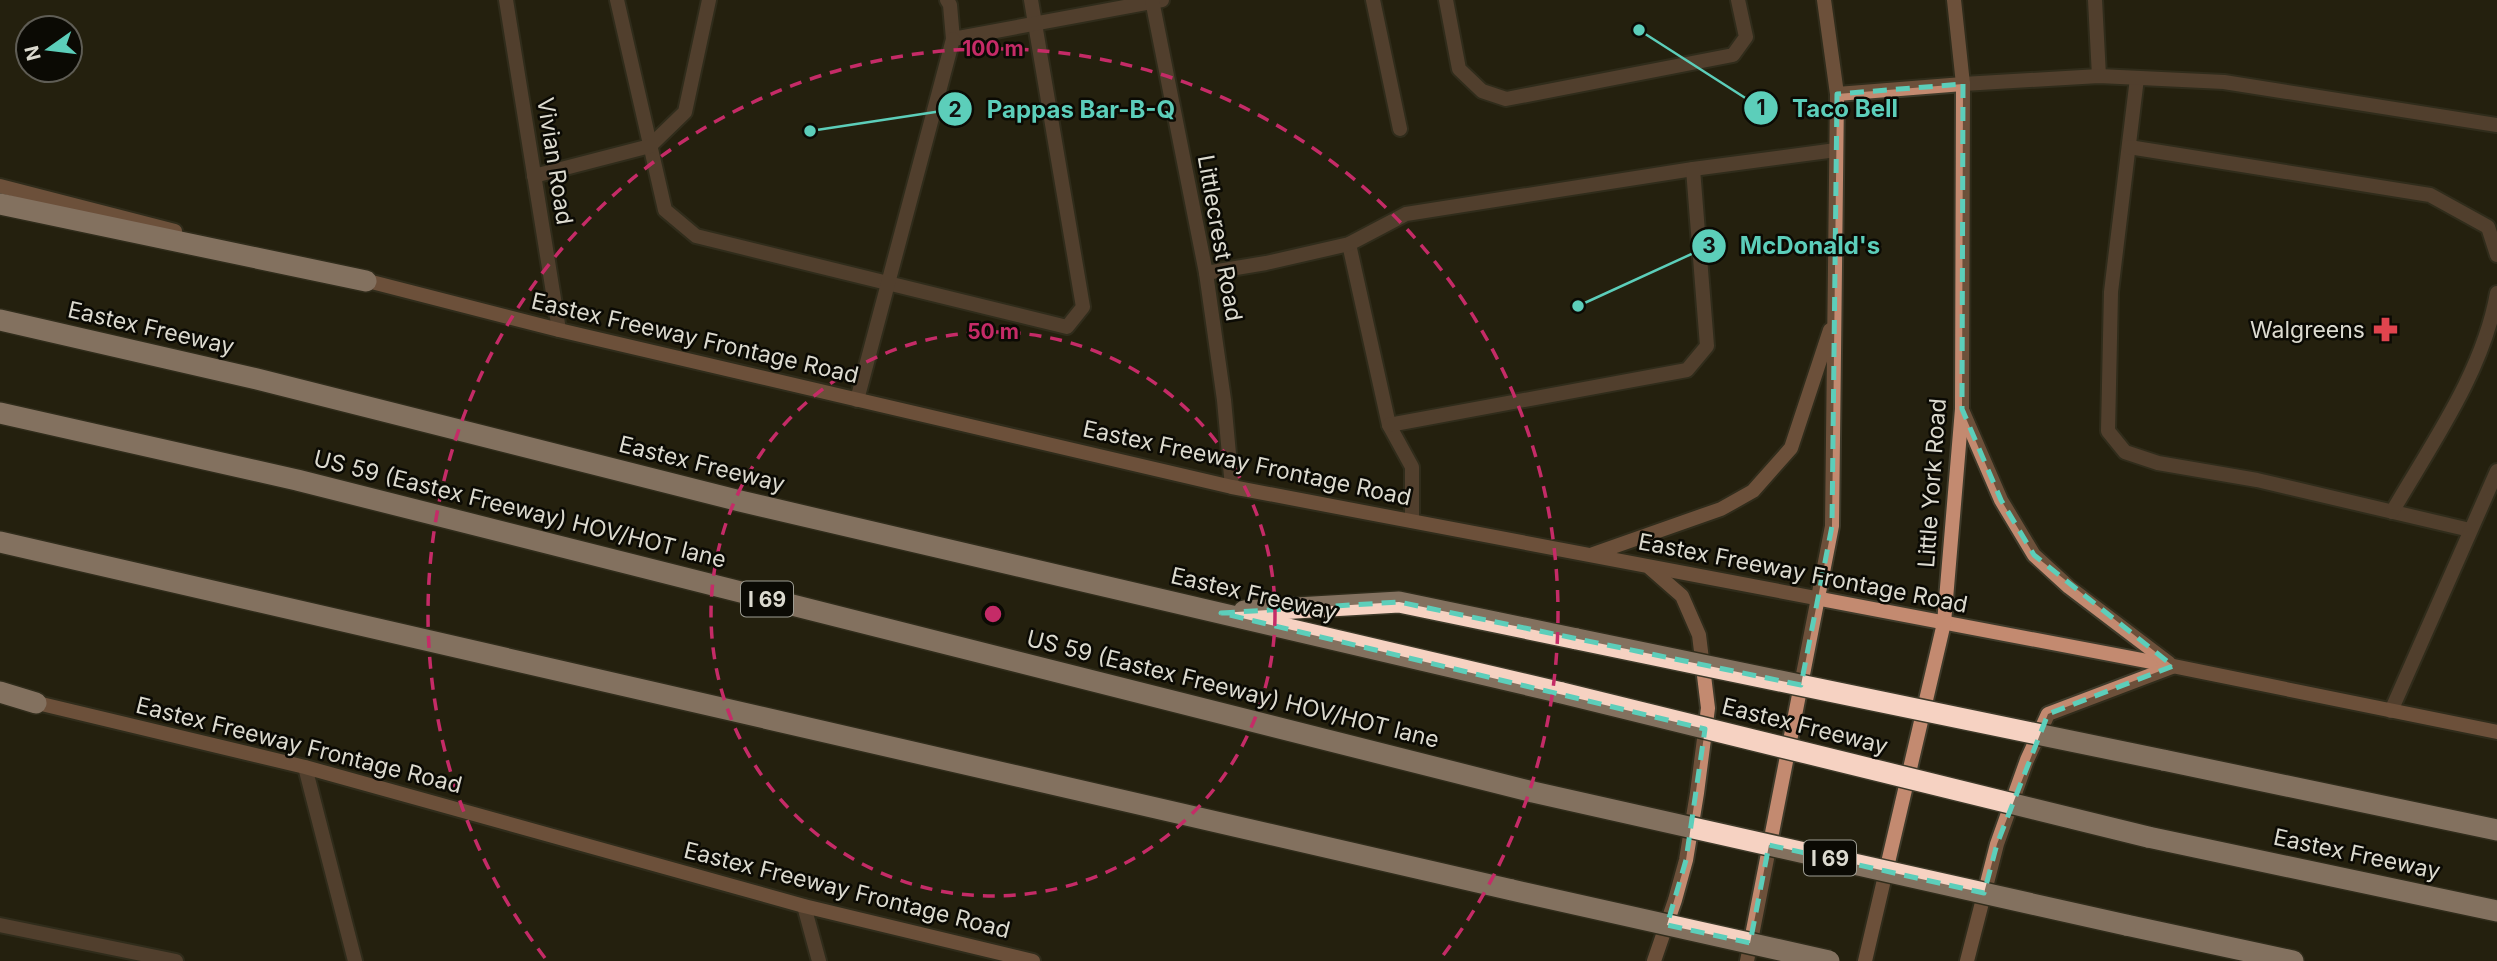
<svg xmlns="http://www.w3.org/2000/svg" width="2497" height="961" viewBox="0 0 2497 961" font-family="Inter,sans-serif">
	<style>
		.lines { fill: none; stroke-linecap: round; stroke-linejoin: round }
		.lane-casing { stroke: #3e3a2a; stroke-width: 18 }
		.street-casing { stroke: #3e3a2a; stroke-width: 18 }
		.secondary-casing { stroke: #3e3a2a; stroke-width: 18 }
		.highway-casing { stroke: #3e3a2a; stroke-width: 24 }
		.lane { stroke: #876453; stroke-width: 14 }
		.street { stroke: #876453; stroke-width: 14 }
		.secondary { stroke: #c38a70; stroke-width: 14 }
		.highway { stroke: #f6d2c2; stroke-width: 21 }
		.highway-bridge-casing { stroke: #3e3a2a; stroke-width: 24; stroke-linecap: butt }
		.highway-bridge { stroke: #f6d2c2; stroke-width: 21 }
		.marked { fill: none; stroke: #5cceba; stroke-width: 5; stroke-dasharray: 14 9; stroke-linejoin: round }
		.ring { fill: none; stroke: #c52b67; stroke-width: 3.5; stroke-dasharray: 12 9 }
		.labels { text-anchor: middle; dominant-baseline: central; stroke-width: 5; stroke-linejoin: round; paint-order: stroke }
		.shield { fill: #0b0a04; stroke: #9d9c92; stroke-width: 2 }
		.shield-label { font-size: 21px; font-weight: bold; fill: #dcdacf }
		.street-label { font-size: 23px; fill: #dcdacf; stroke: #0b0a04 }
		.poi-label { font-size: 23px; fill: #dcdacf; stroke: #0b0a04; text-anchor: end }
		.centre { fill: #c52b67; stroke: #0b0a04; stroke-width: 3.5 }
		.ring-label { font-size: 21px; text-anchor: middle; font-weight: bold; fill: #c52b67; stroke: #0b0a04; stroke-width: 5; stroke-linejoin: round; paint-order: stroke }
		.leader { fill: none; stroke: #5cceba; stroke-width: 2.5 }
		.callout-dot { fill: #5cceba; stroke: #0b0a04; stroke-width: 2.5 }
		.mark-label { font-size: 21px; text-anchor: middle; font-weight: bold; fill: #111 }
		.callout-label { font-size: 24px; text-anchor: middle; font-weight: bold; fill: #5cceba; stroke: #0b0a04; stroke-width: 5; stroke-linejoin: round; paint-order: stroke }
	</style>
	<rect width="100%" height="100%" fill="#24200f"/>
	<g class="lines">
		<defs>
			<g id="lane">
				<path d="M617,0L665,210L696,236L1067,327L1083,307L1031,0"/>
				<path d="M947,0L950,5L953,39L1162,0"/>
				<path d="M1373,0L1400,129"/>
				<path d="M1446,0L1459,69L1482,91L1506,99L1733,55L1746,37L1738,0"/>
				<path d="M2095,0L2099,76"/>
				<path d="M2137,78L2111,292L2108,431L2125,452L2158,463L2257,480L2470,530"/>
				<path d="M1963,84L2099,76L2224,82L2497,125"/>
				<path d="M2129,147L2430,195L2488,227L2497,255"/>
				<path d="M534,176L650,146L685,112L709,0"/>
				<path d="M1349,244L1389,425L1412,467V521"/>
				<path d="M1206,273L1266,263L1349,244L1406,214L1693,169L1836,150"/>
				<path d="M857,400L953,39"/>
				<path d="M1389,425L1687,370L1707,346L1693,169"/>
				<path d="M2392,512C2432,443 2483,372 2497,293"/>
				<path d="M2391,711L2497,471"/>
				<path d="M0,925L176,961"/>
			</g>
			<g id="street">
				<path d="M506,0L559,330"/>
				<path d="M1152,0L1206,273L1224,400L1232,487"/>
				<path d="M305,767L355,961"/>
				<path d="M804,906L819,961"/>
			</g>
			<g id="secondary">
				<path d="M1837,94L1963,84"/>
				<path d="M0,186L175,231"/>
				<path d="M360,279L559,330L1232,487L2173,666L2497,732"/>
				<path d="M1963,412L2001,500L2034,555L2069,587L2169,663"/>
				<path d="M1593,554L1721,509L1753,491L1791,448L1830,330"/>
				<path d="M1650,568L1682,596L1699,635L1708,708L1697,793L1686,860L1675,900L1654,961"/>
				<path d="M29,701L305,767L804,906L1033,961"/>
				<path d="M1747,961L1832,526L1837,94L1824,0"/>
				<path d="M1865,961L1944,623L1962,409L1963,84L1954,0"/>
				<path d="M1967,961L1997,844L2027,760L2048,714L2172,667"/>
			</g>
			<g id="highway">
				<path d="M0,204L366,281"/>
				<path d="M0,320L257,379L740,501L1562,693"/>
				<path d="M0,413L297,480L1533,792"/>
				<path d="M0,542L1512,890"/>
				<path d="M1244,611L1399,602L1577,639"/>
				<path d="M0,692L36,703"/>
				<path d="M2163,760L2497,830"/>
				<path d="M2148,837L2497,911"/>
				<path d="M2126,925L2293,961"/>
			</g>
		</defs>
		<use href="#lane" class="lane-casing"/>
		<use href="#street" class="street-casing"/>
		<use href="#secondary" class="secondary-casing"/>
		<use href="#highway" class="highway-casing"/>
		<use href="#lane" class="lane"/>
		<use href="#street" class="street"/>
		<use href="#secondary" class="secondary"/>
		<use href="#highway" class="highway"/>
		<defs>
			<g id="highway-bridge">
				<path d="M1577,639L2163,760"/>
				<path d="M1562,693L2148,837"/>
				<path d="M1533,792L2126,925"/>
				<path d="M1512,890L1829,961"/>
			</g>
		</defs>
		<use href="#highway-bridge" class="highway-bridge-casing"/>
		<use href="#highway-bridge" class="highway-bridge"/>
	</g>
	<path d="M0 0H2497V961H0ZM1963,84L1962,409L2001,500L2034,555L2173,666L2048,714L1997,844L1984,893L1769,845L1750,943L1667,925L1686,860L1705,729L1221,613L1399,602L1801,685L1832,526L1837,94Z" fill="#24200f" fill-opacity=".55" fill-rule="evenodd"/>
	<path class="marked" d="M1963,84L1962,409L2001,500L2034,555L2173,666L2048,714L1997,844L1984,893L1769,845L1750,943L1667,925L1686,860L1705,729L1221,613L1399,602L1801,685L1832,526L1837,94Z"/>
	<g class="ring">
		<circle cx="993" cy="614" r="282"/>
		<path d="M545 958A565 565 0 1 1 1441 958"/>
	</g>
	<defs>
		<symbol id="pharmacy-bare" viewBox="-9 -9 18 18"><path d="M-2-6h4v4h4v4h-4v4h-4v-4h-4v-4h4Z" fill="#e0444e" stroke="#0b0a04" stroke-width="2.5" paint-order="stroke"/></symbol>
	</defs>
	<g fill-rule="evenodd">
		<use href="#pharmacy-bare" x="2368" y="312" width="35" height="35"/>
	</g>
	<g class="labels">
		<g class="shield">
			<rect x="741" y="581.5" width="52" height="35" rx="5"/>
			<rect x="1804" y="840.5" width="52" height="35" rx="5"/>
		</g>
		<g class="shield-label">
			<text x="767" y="599">I 69</text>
			<text x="1830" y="858">I 69</text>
		</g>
		<g class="street-label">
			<text transform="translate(555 161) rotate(81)">Vivian Road</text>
			<text transform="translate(1220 238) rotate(80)">Littlecrest Road</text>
			<text transform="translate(151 328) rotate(13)">Eastex Freeway</text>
			<text transform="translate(695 338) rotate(13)">Eastex Freeway Frontage Road</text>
			<text transform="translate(1247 463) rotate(12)">Eastex Freeway Frontage Road</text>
			<text transform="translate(702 464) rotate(14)">Eastex Freeway</text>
			<text transform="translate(1932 483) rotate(-86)">Little York Road</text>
			<text transform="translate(520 509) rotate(14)">US 59 (Eastex Freeway) HOV/HOT lane</text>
			<text transform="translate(1803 573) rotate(11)">Eastex Freeway Frontage Road</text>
			<text transform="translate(1254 594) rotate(13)">Eastex Freeway</text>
			<text transform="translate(1233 689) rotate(14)">US 59 (Eastex Freeway) HOV/HOT lane</text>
			<text transform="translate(1805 726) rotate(14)">Eastex Freeway</text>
			<text transform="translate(299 745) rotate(14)">Eastex Freeway Frontage Road</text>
			<text transform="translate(2357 854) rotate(12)">Eastex Freeway</text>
			<text transform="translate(847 890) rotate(14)">Eastex Freeway Frontage Road</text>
		</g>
		<g class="poi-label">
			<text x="2365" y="330">Walgreens</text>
		</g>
	</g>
	<circle cx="993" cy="614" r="10" class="centre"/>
	<g class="ring-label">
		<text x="993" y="56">100 m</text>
		<text x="993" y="339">50 m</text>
	</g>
	<path class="leader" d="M1639 30L1761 108M810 131L955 109M1578 306L1709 246"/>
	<g class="callout-dot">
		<circle cx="1639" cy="30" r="7"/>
		<circle cx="810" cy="131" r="7"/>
		<circle cx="1578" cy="306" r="7"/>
		<circle cx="1761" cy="108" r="18"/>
		<circle cx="955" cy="109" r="18"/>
		<circle cx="1709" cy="246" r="18"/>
	</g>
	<g class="mark-label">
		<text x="1761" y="115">1</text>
		<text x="955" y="117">2</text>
		<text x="1709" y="253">3</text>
	</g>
	<g class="callout-label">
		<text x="1845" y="117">Taco Bell</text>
		<text x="1081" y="118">Pappas Bar-B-Q</text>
		<text x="1810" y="254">McDonald's</text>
	</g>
	<g transform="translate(49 49) rotate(256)"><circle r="33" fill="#0b0a04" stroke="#5f5d55" stroke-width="2"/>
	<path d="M0-5L12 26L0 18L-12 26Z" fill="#5cceba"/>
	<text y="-10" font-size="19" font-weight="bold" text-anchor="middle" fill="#dcdacf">N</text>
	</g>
</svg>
